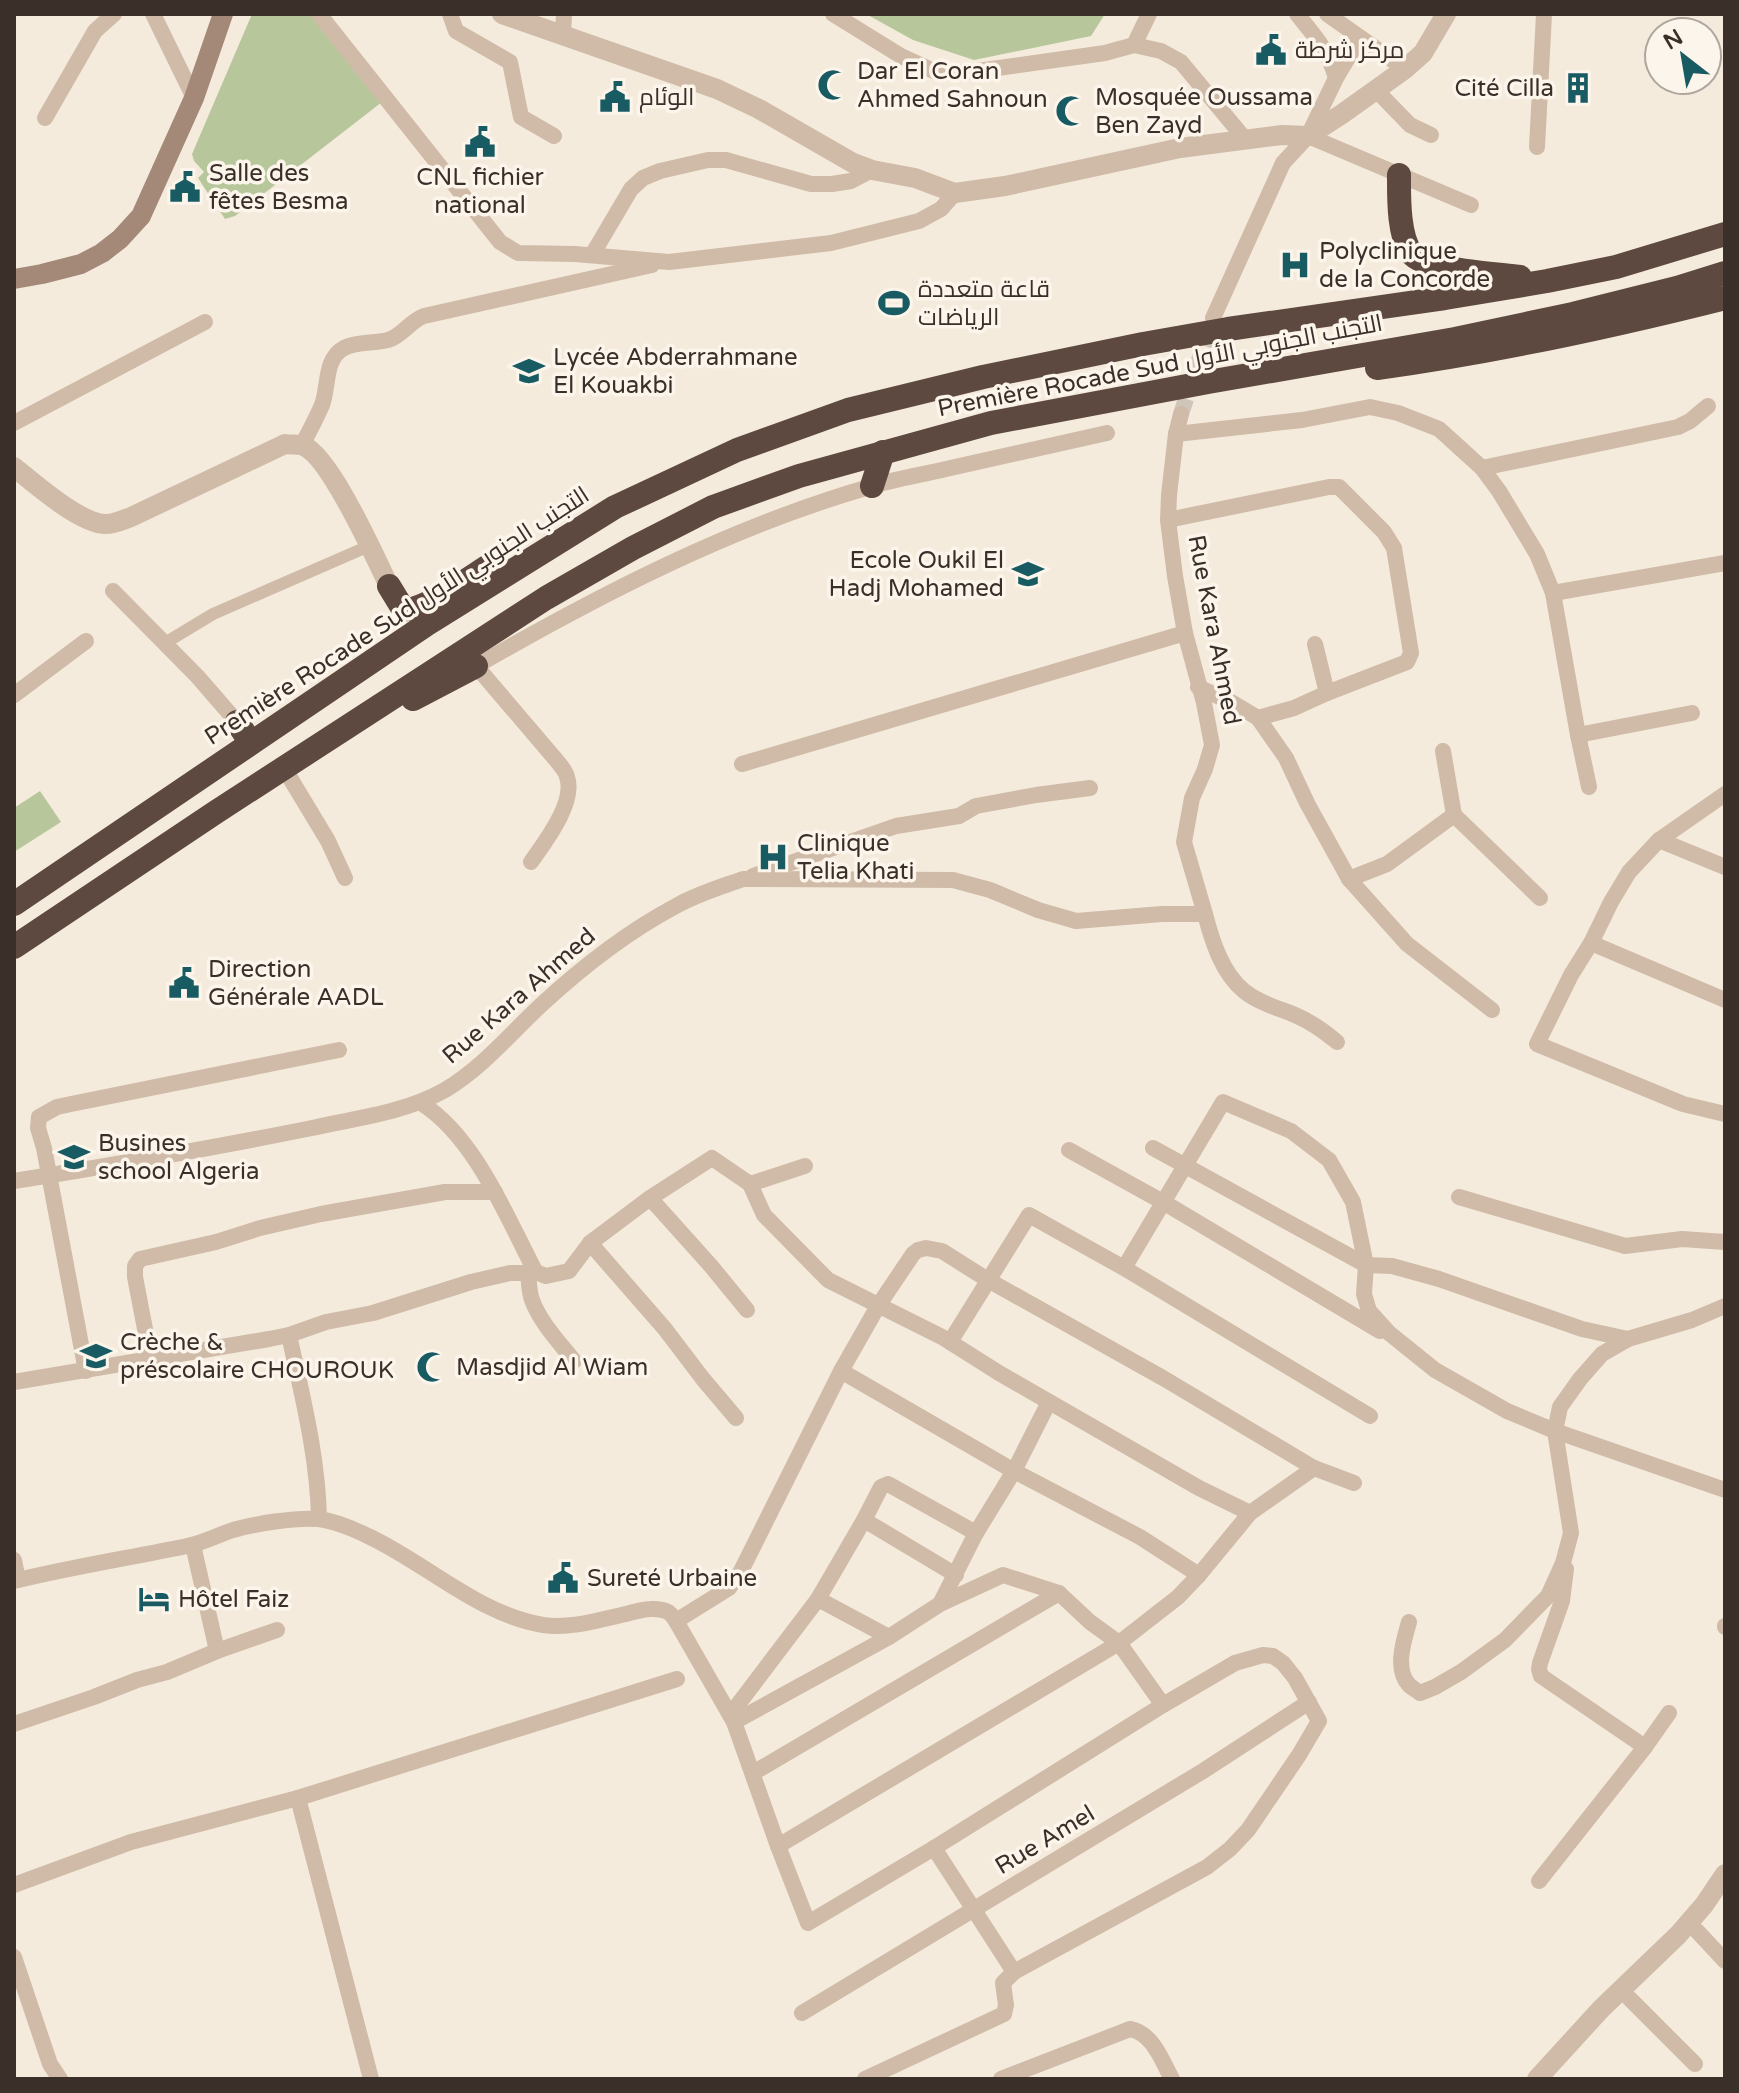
<svg xmlns="http://www.w3.org/2000/svg" width="1739" height="2093" viewBox="0 0 1739 2093" font-family="'Varela Round',Cairo,sans-serif">
	<style>
		.green { fill: #b7c79b }
		.lines { fill: none; stroke-linecap: round; stroke-linejoin: round }
		.minor-tunnel { stroke: #d0c5b9; stroke-width: 16; stroke-dasharray: 16 8; stroke-linecap: butt }
		.pedestrian { stroke: #cfbba7; stroke-width: 12 }
		.minor { stroke: #cfbba7; stroke-width: 16 }
		.tertiary { stroke: #cfbba7; stroke-width: 20 }
		.secondary { stroke: #a48978; stroke-width: 20 }
		.motorway { stroke: #5d493f; stroke-width: 24 }
		.labels { text-anchor: middle; dominant-baseline: central; stroke-width: 7; stroke-linejoin: round; paint-order: stroke }
		.poi-label { font-size: 24px; fill: #3b2f29; stroke: #fcf5eb; text-anchor: start }
		.street-label { font-size: 24px; fill: #3b2f29; stroke: #fcf5eb }
	</style>
	<rect width="100%" height="100%" fill="#f5ebdd"/>
	<g class="green">
		<path d="M252,14H311L382,102L235,216L225,219L198,178L204,172L194,161L192,154Z"/>
		<path d="M866,14H1105L1091,36L974,60L913,40Z"/>
		<path d="M40,791L61,822L14,852V808Z"/>
	</g>
	<g class="lines">
		<path class="minor-tunnel" d="M1181,414L1210,327"/>
		<path class="pedestrian" d="M165,643L213,614L369,546"/>
		<g class="minor">
			<path d="M153,14L194,98"/>
			<path d="M319,14L500,242L518,253L575,254L669,262L831,243L919,221L941,209L955,193"/>
			<path d="M450,14L456,31L510,62L521,117L554,136"/>
			<path d="M833,14L901,56L938,73L970,72L1105,53L1134,45L1161,51L1181,62L1245,139"/>
			<path d="M1297,14C1316,38 1327,48 1336,78"/>
			<path d="M1327,14L1405,69"/>
			<path d="M563,35L564,14"/>
			<path d="M1134,45L1149,14"/>
			<path d="M1376,90L1410,125L1431,135"/>
			<path d="M45,118L95,31L114,14"/>
			<path d="M1308,136L1471,205"/>
			<path d="M1537,147L1544,14"/>
			<path d="M592,255L631,189L643,178L660,171L708,160H726L811,184H832L851,181L872,170"/>
			<path d="M1213,318L1283,163L1308,136L1336,78L1360,38"/>
			<path d="M14,423L205,322"/>
			<path d="M1176,434L1302,420L1370,407L1398,413L1439,429L1482,468L1499,491L1537,554L1553,593L1578,735L1589,787"/>
			<path d="M302,445C309,432 316,419 322,405C329,386 324,359 344,348C358,341 373,344 388,340C402,336 410,321 424,316L652,265"/>
			<path d="M1482,468L1678,427L1690,421L1708,406"/>
			<path d="M1168,520L1329,487H1339L1384,532L1394,548L1411,653L1407,662L1327,693L1294,708L1258,718"/>
			<path d="M113,591L197,676L237,722"/>
			<path d="M1553,593L1725,563"/>
			<path d="M1315,644L1327,693"/>
			<path d="M1198,687L1233,703L1258,718L1286,758L1307,803L1349,879L1407,944L1492,1010"/>
			<path d="M14,695L86,641"/>
			<path d="M1578,735L1692,713"/>
			<path d="M1443,751L1454,815L1540,898"/>
			<path d="M742,764L1185,633"/>
			<path d="M284,768L328,841L345,878"/>
			<path d="M1725,794L1659,840L1629,872L1611,902L1591,943L1571,975L1537,1044L1683,1104L1725,1114"/>
			<path d="M1659,840L1725,867"/>
			<path d="M531,862C545,842 576,802 567,777C566,771 560,765 557,761L476,666C601,594 731,527 869,487C894,479 921,475 946,469C1000,457 1053,445 1107,433"/>
			<path d="M753,876L896,826L959,816L976,806L1036,795L1090,788"/>
			<path d="M1349,879L1387,864L1454,815"/>
			<path d="M1205,914C1212,941 1222,973 1244,991C1259,1003 1278,1008 1295,1015C1312,1022 1324,1031 1337,1042"/>
			<path d="M1591,943L1725,1000"/>
			<path d="M421,1103C474,1136 506,1215 534,1269L528,1273C529,1282 529,1292 532,1300C540,1322 559,1342 574,1361"/>
			<path d="M1153,1148L1366,1265L1392,1266L1439,1279L1582,1329L1628,1339"/>
			<path d="M1069,1150L1163,1202L1380,1331"/>
			<path d="M14,1181C114,1165 213,1148 312,1128C357,1118 404,1113 445,1090C482,1068 509,1035 540,1006C581,968 627,932 676,906C697,894 721,887 743,879L953,880L990,890L1038,910L1076,921L1162,914H1205L1184,842L1192,798L1205,769L1212,745L1204,703L1185,633L1175,576L1168,520L1169,495L1176,434L1181,414"/>
			<path d="M750,1184L805,1166"/>
			<path d="M1459,1197L1625,1246L1682,1239L1725,1242"/>
			<path d="M650,1198L711,1266L747,1310"/>
			<path d="M590,1243L665,1329L703,1379L736,1418"/>
			<path d="M1124,1268L1223,1102L1291,1131L1329,1160L1353,1202L1366,1265L1364,1294L1369,1311L1389,1333L1435,1370L1507,1411L1555,1431L1725,1490"/>
			<path d="M289,1335C302,1395 318,1457 319,1519"/>
			<path d="M950,1342L1029,1215L1124,1268L1370,1416"/>
			<path d="M151,1360L135,1277V1266L140,1259L216,1242L260,1228L321,1214L445,1192H495"/>
			<path d="M86,1371L44,1148L38,1128L39,1117L57,1107L71,1104L339,1050"/>
			<path d="M841,1371L1014,1471L1140,1537L1199,1575"/>
			<path d="M14,1382L269,1339L289,1335L326,1322L373,1313L471,1282L510,1273H538L546,1276L569,1271L590,1243L650,1198L712,1158L750,1184L764,1215L828,1280L942,1337L999,1373L1199,1488L1250,1513"/>
			<path d="M864,1520L956,1575"/>
			<path d="M193,1545L217,1651"/>
			<path d="M14,1560L18,1580"/>
			<path d="M1566,1569L1562,1601L1540,1663L1539,1669L1541,1676L1645,1747"/>
			<path d="M14,1581C71,1567 129,1558 187,1546C203,1543 218,1535 233,1530C254,1524 296,1517 318,1519C335,1521 354,1529 370,1537C427,1564 478,1614 543,1625C571,1629 599,1620 626,1614C638,1611 650,1607 662,1610C669,1611 672,1615 676,1621L734,1722L778,1846L808,1923L934,1848L1163,1705L1235,1663L1263,1655L1273,1656L1283,1663L1295,1678L1319,1721L1299,1755L1248,1830L1230,1849L1207,1867L1014,1972L1003,1983L1006,2005L1004,2014L865,2079"/>
			<path d="M818,1599L889,1637"/>
			<path d="M940,1604L976,1533L1014,1471L1049,1402"/>
			<path d="M676,1621L729,1588L740,1573L841,1371L878,1306L913,1254L918,1250L926,1248L942,1251L988,1280L1163,1378L1314,1468L1354,1483"/>
			<path d="M1409,1622C1404,1640 1394,1669 1409,1685C1412,1688 1416,1690 1420,1693L1435,1687L1461,1672L1505,1640L1548,1596L1563,1563L1571,1533L1555,1431L1560,1407L1580,1379L1602,1354L1628,1339L1692,1320L1725,1306"/>
			<path d="M1725,1627V1626"/>
			<path d="M730,1715L818,1599L864,1520L881,1487L888,1484L976,1533"/>
			<path d="M734,1722L889,1637L940,1604L1003,1575L1059,1593L1090,1622L1119,1643L1163,1705"/>
			<path d="M14,1724L94,1697L137,1680L167,1672L217,1651L277,1630"/>
			<path d="M753,1773L1059,1593"/>
			<path d="M298,1798L371,2079"/>
			<path d="M778,1846L1119,1643L1178,1597L1199,1575L1250,1513L1314,1468"/>
			<path d="M934,1848L1014,1972"/>
			<path d="M1539,1881L1645,1747L1669,1713"/>
			<path d="M14,1885L131,1842L298,1798L677,1679"/>
			<path d="M1697,1931L1725,1961"/>
			<path d="M14,1957L50,2064L60,2079"/>
			<path d="M1629,1998L1695,2064"/>
			<path d="M802,2013L1203,1771L1309,1702"/>
			<path d="M1001,2079L1130,2029C1153,2033 1162,2061 1172,2079"/>
		</g>
		<g class="tertiary">
			<path d="M502,14L717,89L759,109L853,163L872,170L915,178L955,193L1005,186L1180,148L1282,135L1308,136L1342,114L1405,69L1423,53L1446,14"/>
			<path d="M14,467C34,483 80,524 106,524C114,524 123,520 131,517L285,444C291,445 299,444 304,446C331,458 375,557 389,586"/>
			<path d="M1537,2079L1601,2009L1678,1935L1704,1905L1725,1874"/>
		</g>
		<path class="secondary" d="M14,279L42,274L81,264L102,253L120,239L141,216L194,98L223,14"/>
		<g class="motorway">
			<path d="M1399,175C1399,196 1398,237 1412,254C1424,270 1499,274 1520,277"/>
			<path d="M1377,368C1495,352 1610,327 1725,298"/>
			<path d="M872,486L883,452"/>
			<path d="M389,586L403,609C423,613 473,575 493,563"/>
			<path d="M413,699L476,666"/>
			<path d="M237,722L251,743"/>
			<path d="M14,904L427,624L615,507L737,450L848,410L983,377L1143,344L1228,329L1445,298L1547,281L1616,267L1725,234"/>
			<path d="M14,947L216,812L546,598L633,548L713,507L799,476L991,423L1208,382L1455,339L1573,314L1677,288L1725,273"/>
		</g>
	</g>
	<defs>
		<symbol id="civic-bare" viewBox="-9 -9 18 18"><path d="M-.6-6.5H3V-4.5H.6V-3L4-1V1h2V6H-6V1h2V-1L-.6-3ZM-1.2 2.5V6h2.4V2.5Z" fill="#195b62" stroke="#fcf5eb" stroke-width="2.5" paint-order="stroke"/></symbol>
		<symbol id="mosque-bare" viewBox="-9 -9 18 18"><path d="M3.5-4.9A6 6 0 1 0 3.5 4.9A5 5 0 1 1 3.5-4.9Z" fill="#195b62" stroke="#fcf5eb" stroke-width="2.5" paint-order="stroke"/></symbol>
		<symbol id="building-bare" viewBox="-9 -9 18 18"><path d="M-4-6H4V6H1V3H-1V6H-4ZM-2.5-4.3h1.7v1.8h-1.7ZM.8-4.3h1.7v1.8H.8ZM-2.5-1h1.7V.8h-1.7ZM.8-1h1.7V.8H.8Z" fill="#195b62" stroke="#fcf5eb" stroke-width="2.5" paint-order="stroke"/></symbol>
		<symbol id="hospital-bare" viewBox="-9 -9 18 18"><path d="M-5-5h3v3.5h4V-5h3V5h-3V1.5h-4V5h-3Z" fill="#195b62" stroke="#fcf5eb" stroke-width="2.5" paint-order="stroke"/></symbol>
		<symbol id="stadium-bare" viewBox="-9 -9 18 18"><path d="M0-5a6.5 5 0 1 0 0 10a6.5 5 0 1 0 0-10ZM-3.5-1.8h7v3.6h-7Z" fill="#195b62" stroke="#fcf5eb" stroke-width="2.5" paint-order="stroke"/></symbol>
		<symbol id="school-bare" viewBox="-9 -9 18 18"><path d="M0-5L7-2L0 1L-7-2ZM-4 1L0 2.5L4 1V4Q0 6-4 4Z" fill="#195b62" stroke="#fcf5eb" stroke-width="2.5" paint-order="stroke"/></symbol>
		<symbol id="university-bare" viewBox="-9 -9 18 18"><path d="M0-5L7-2L0 1L-7-2ZM-4 1L0 2.5L4 1V4Q0 6-4 4Z" fill="#195b62" stroke="#fcf5eb" stroke-width="2.5" paint-order="stroke"/></symbol>
		<symbol id="hotel-bare" viewBox="-9 -9 18 18"><path d="M-6-4.5h1.5V1H6V5H4.5V3h-9V5H-6ZM-4 0a1.8 1.8 0 1 1 3.6 0ZM.5 0V-2.5h3Q6-2.5 6 0Z" fill="#195b62" stroke="#fcf5eb" stroke-width="2.5" paint-order="stroke"/></symbol>
	</defs>
	<g fill-rule="evenodd">
		<use href="#civic-bare" x="1249" y="28" width="44" height="44"/>
		<use href="#mosque-bare" x="811" y="63" width="44" height="44"/>
		<use href="#building-bare" x="1556" y="66" width="44" height="44"/>
		<use href="#civic-bare" x="593" y="75" width="44" height="44"/>
		<use href="#mosque-bare" x="1049" y="89" width="44" height="44"/>
		<use href="#civic-bare" x="458" y="120" width="44" height="44"/>
		<use href="#civic-bare" x="163" y="165" width="44" height="44"/>
		<use href="#hospital-bare" x="1273" y="243" width="44" height="44"/>
		<use href="#stadium-bare" x="872" y="281" width="44" height="44"/>
		<use href="#school-bare" x="507" y="349" width="44" height="44"/>
		<use href="#school-bare" x="1006" y="552" width="44" height="44"/>
		<use href="#hospital-bare" x="751" y="835" width="44" height="44"/>
		<use href="#civic-bare" x="162" y="961" width="44" height="44"/>
		<use href="#university-bare" x="52" y="1135" width="44" height="44"/>
		<use href="#school-bare" x="74" y="1334" width="44" height="44"/>
		<use href="#mosque-bare" x="410" y="1345" width="44" height="44"/>
		<use href="#civic-bare" x="541" y="1556" width="44" height="44"/>
		<use href="#hotel-bare" x="132" y="1577" width="44" height="44"/>
	</g>
	<g class="labels">
		<g class="poi-label">
			<text x="1295" y="50">مركز شرطة</text>
			<text x="857" y="71">Dar El Coran<tspan x="857" dy="28">Ahmed Sahnoun</tspan></text>
			<text x="1554" y="88" text-anchor="end">Cité Cilla</text>
			<text x="639" y="97">الوئام</text>
			<text x="1095" y="97">Mosquée Oussama<tspan x="1095" dy="28">Ben Zayd</tspan></text>
			<text x="209" y="173">Salle des<tspan x="209" dy="28">fêtes Besma</tspan></text>
			<text x="480" y="177" text-anchor="middle">CNL fichier<tspan x="480" dy="28">national</tspan></text>
			<text x="1319" y="251">Polyclinique<tspan x="1319" dy="28">de la Concorde</tspan></text>
			<text x="918" y="289">قاعة متعددة<tspan x="918" dy="28">الرياضات</tspan></text>
			<text x="553" y="357">Lycée Abderrahmane<tspan x="553" dy="28">El Kouakbi</tspan></text>
			<text x="1004" y="560" text-anchor="end">Ecole Oukil El<tspan x="1004" dy="28">Hadj Mohamed</tspan></text>
			<text x="797" y="843">Clinique<tspan x="797" dy="28">Telia Khati</tspan></text>
			<text x="208" y="969">Direction<tspan x="208" dy="28">Générale AADL</tspan></text>
			<text x="98" y="1143">Busines<tspan x="98" dy="28">school Algeria</tspan></text>
			<text x="120" y="1342">Crèche &amp;<tspan x="120" dy="28">préscolaire CHOUROUK</tspan></text>
			<text x="456" y="1367">Masdjid Al Wiam</text>
			<text x="587" y="1578">Sureté Urbaine</text>
			<text x="178" y="1599">Hôtel Faiz</text>
		</g>
		<g class="street-label">
			<text transform="translate(1160 366) rotate(-11)">Première Rocade Sud التجنب الجنوبي الأول</text>
			<text transform="translate(397 616) rotate(-33)">Première Rocade Sud التجنب الجنوبي الأول</text>
			<text transform="translate(1214 630) rotate(79)">Rue Kara Ahmed</text>
			<text transform="translate(519 996) rotate(-41)">Rue Kara Ahmed</text>
			<text transform="translate(1045 1840) rotate(-31)">Rue Amel</text>
		</g>
	</g>
	<rect width="1739" height="2093" fill="none" stroke="#3b2f29" stroke-width="32"/>
	<g transform="translate(1683 56) rotate(329)"><circle r="38" fill="#fcf5eb" stroke="#afa69d" stroke-width="2"/>
	<path d="M0-6L14 30L0 20L-14 30Z" fill="#195b62"/>
	<text y="-12" font-size="22" font-weight="bold" text-anchor="middle" fill="#3b2f29">N</text>
	</g>
</svg>
